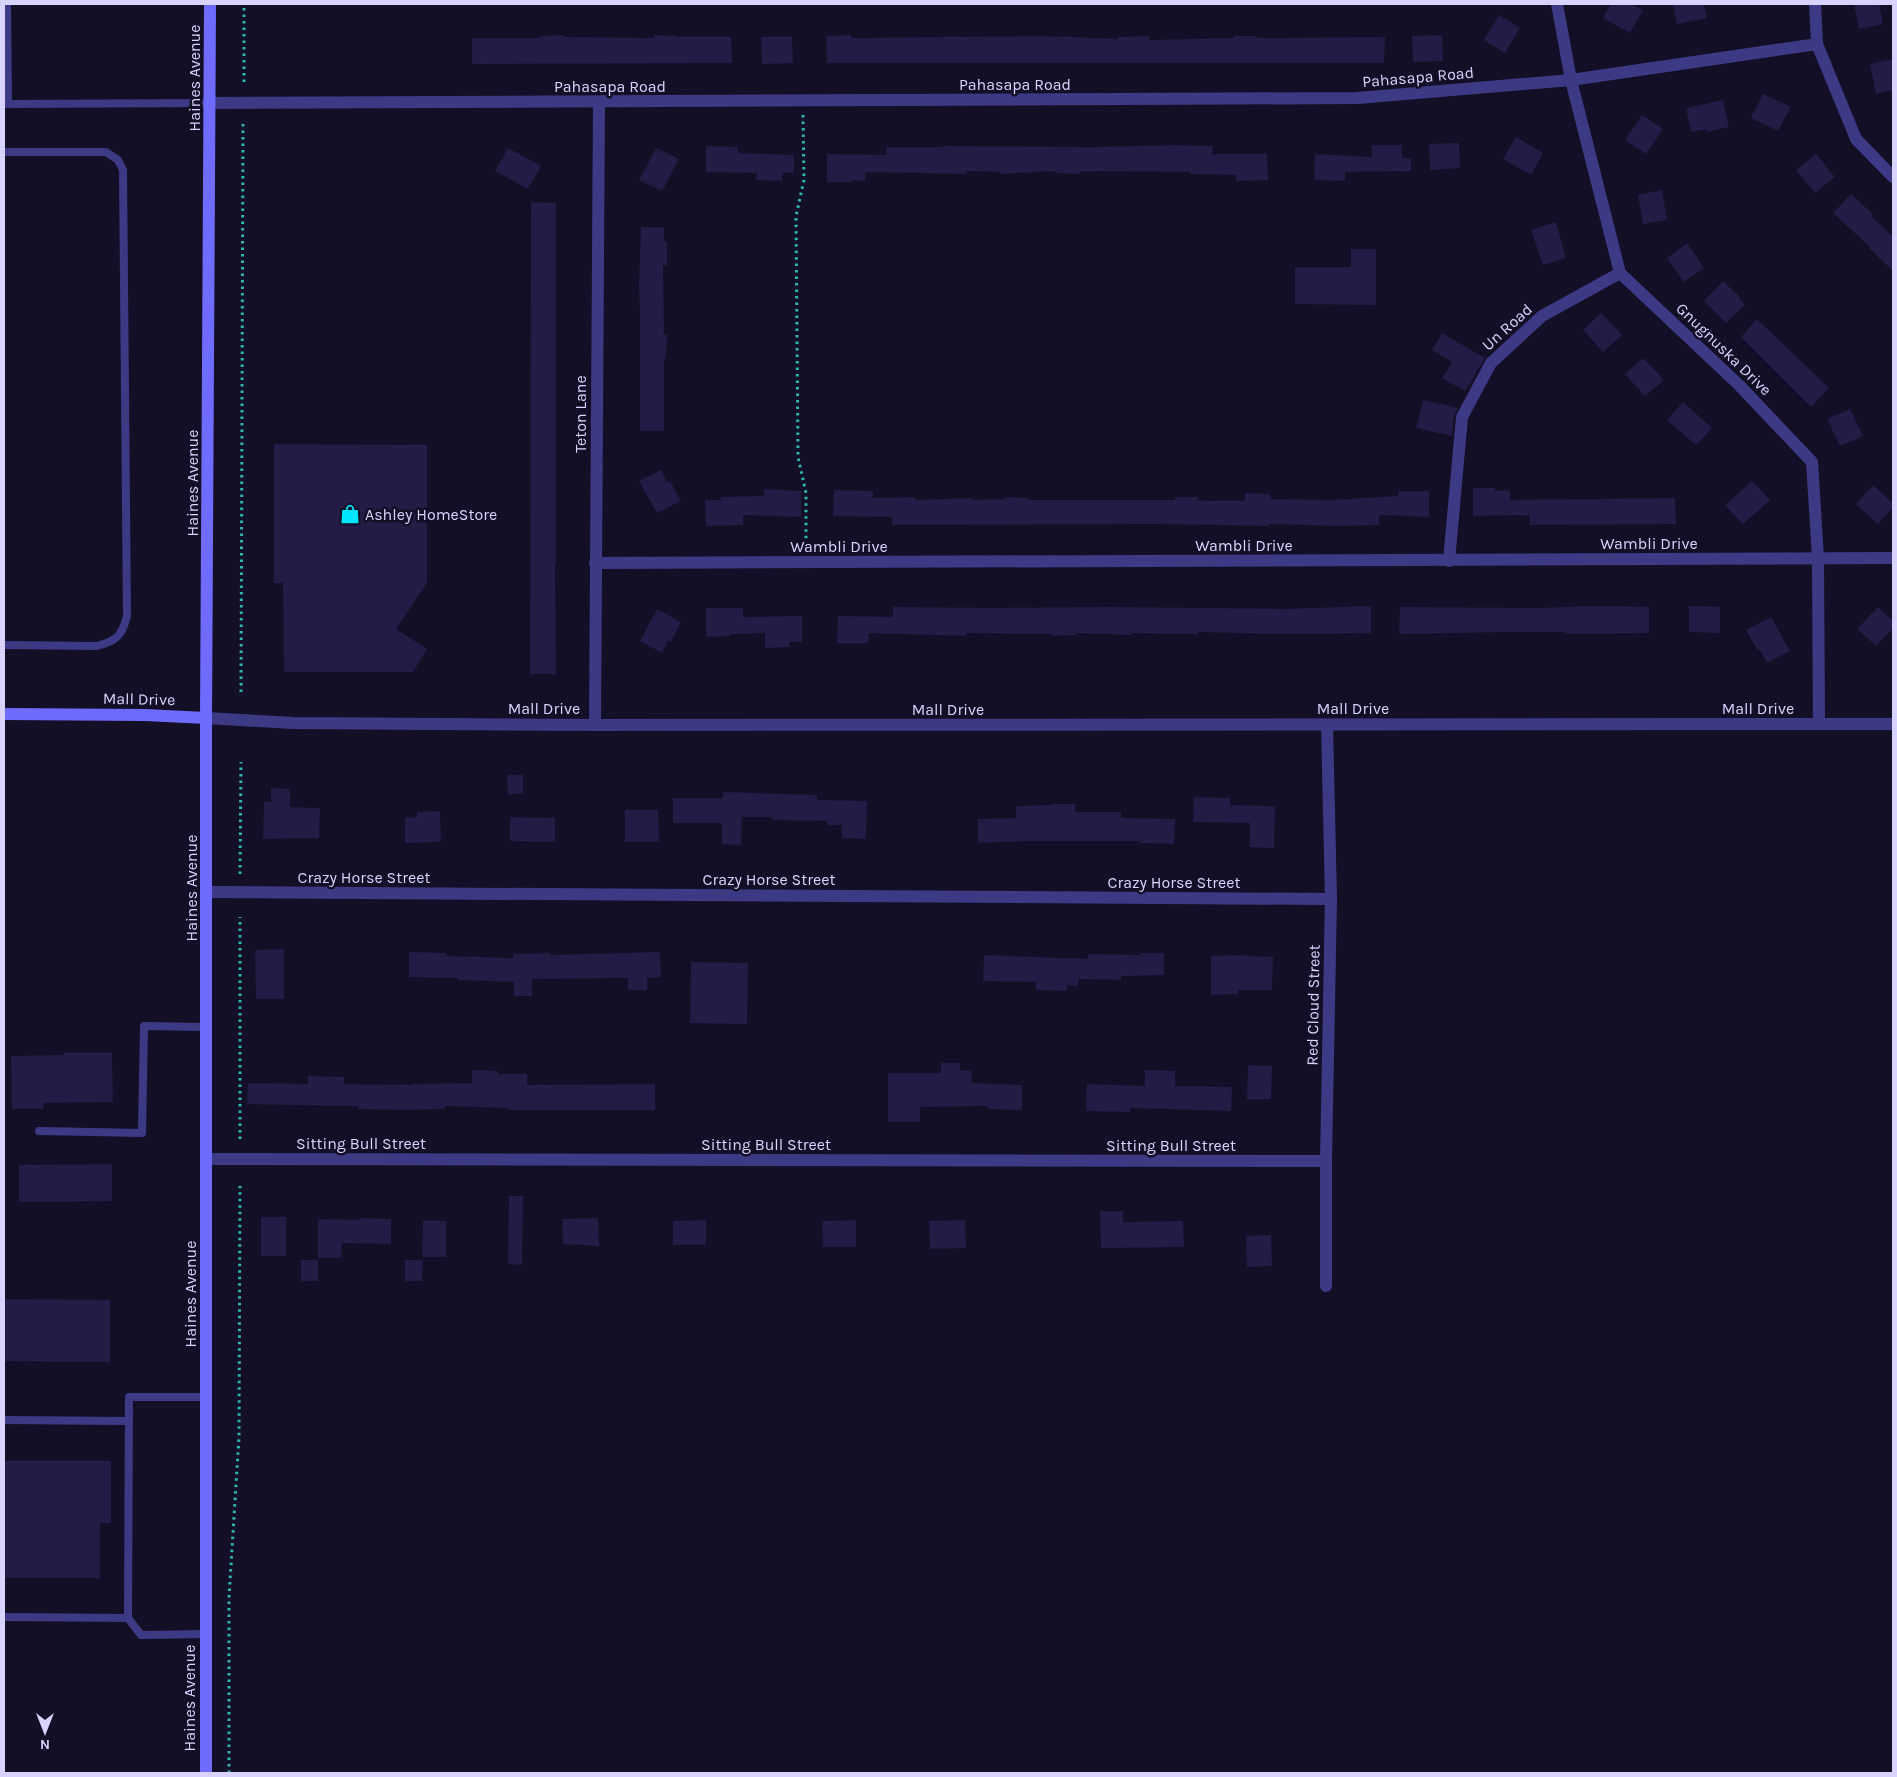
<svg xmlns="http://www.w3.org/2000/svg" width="1897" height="1777" viewBox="0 0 1897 1777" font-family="Karla,sans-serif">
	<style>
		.building { fill: #241b47 }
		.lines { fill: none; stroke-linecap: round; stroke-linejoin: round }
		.path { stroke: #2fb8b0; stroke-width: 3; stroke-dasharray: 2.5 4; stroke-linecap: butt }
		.lane { stroke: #3d3a85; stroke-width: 8 }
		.street { stroke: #3d3a85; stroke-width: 12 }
		.secondary { stroke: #6f6bff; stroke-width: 12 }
		.labels { text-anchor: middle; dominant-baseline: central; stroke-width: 5; stroke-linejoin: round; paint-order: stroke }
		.street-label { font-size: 16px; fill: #d9d4ff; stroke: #130f26 }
		.poi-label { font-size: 16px; fill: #d9d4ff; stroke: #130f26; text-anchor: start }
	</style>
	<rect width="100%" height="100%" fill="#130f26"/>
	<g class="building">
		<path d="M1611,4H1631L1643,10L1630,33L1603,18Z"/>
		<path d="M1673,4H1704L1707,18L1677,24Z"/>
		<path d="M1854,4H1879L1883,24L1859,29Z"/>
		<path d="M1499,15L1520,28L1505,53L1484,40Z"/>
		<path d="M564,35V37L654,38V35L677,36V37H731L732,63L472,64V38H541V36Z"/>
		<path d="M851,35V38L1045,36L1118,39V37L1149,36V40L1234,38V36H1257V38L1385,37L1384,63H827L826,36Z"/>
		<path d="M1442,35L1443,61L1413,62L1412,36Z"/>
		<path d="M761,37H792L793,63L762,64Z"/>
		<path d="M1893,59V90L1876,94L1870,64Z"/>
		<path d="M1763,94L1791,107L1778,131L1751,118Z"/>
		<path d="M1723,100L1729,127L1707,132V129L1691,132L1686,108Z"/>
		<path d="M1642,115L1663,129L1646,154L1625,140Z"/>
		<path d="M1516,137L1543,153L1531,175L1503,159Z"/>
		<path d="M1459,143L1460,168L1430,170L1429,144Z"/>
		<path d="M1175,145L1213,146L1212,154H1267L1268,180L1236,181V175L1190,174V172L1080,171V174L1056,173V171L1000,174V172L967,171V174L866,172L865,181L852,180V182H827V154L886,155V147H943V146L1095,147Z"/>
		<path d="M1371,145H1402V158H1411V171L1345,172V181L1314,180L1315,154L1372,157Z"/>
		<path d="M706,146L738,147V153L794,155V173H782V181L756,180L757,173L706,172Z"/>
		<path d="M508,148L541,166L528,189L495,171Z"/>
		<path d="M656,148L679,159L662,191L639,180Z"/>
		<path d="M1816,154L1835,177L1815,193L1796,170Z"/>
		<path d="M1662,190L1667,220L1643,224L1638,195Z"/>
		<path d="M1851,194L1873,214L1871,216L1893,237V271L1869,248L1870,247L1833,213Z"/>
		<path d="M531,202L556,203V565H555L556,674H530Z"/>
		<path d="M1556,222L1566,258L1543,265L1531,230Z"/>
		<path d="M641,227H664V242H667V265H663L664,335H667L666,359H664V431H640V315L639,285Z"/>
		<path d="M1687,243L1704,268L1684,282L1667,258Z"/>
		<path d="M1351,249H1376V305L1295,304V267H1351Z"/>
		<path d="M1723,281L1740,297L1739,298L1745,305L1726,323L1704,301Z"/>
		<path d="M1601,313L1622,335L1603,352L1583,330Z"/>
		<path d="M1757,319L1829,388L1811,407L1741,337Z"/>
		<path d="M1442,333L1485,358L1465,391L1442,378L1452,362L1432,350Z"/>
		<path d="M1643,358L1664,380L1645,396L1625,374Z"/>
		<path d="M1423,400L1458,408L1454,416L1452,436L1416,428Z"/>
		<path d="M1683,402L1712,428L1696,445L1667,420Z"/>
		<path d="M1850,409L1863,436L1840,446L1827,419Z"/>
		<path d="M274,444L427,445V583L396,629L427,649L413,672H284L283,583H274Z"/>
		<path d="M661,470L667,482L670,481L681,501L657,513L639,481Z"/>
		<path d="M1752,481L1770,500L1743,524L1725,505Z"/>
		<path d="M1873,485L1893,504V507L1878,524L1856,504Z"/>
		<path d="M1473,488H1495V491L1510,490V500L1675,498L1676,524L1530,525V515L1473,516Z"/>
		<path d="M764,489L801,491V517L743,515V525L706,526L705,500H721V497L764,496Z"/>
		<path d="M834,490L873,491V498L915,497V500L972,498V500L1005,499V497L1029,498V500H1175V497H1198V500L1213,501H1245V493L1270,494V499L1331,500L1398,496V491H1429V517L1379,515V525L1338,526L1270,524V526L1157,524L892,525V517L833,516Z"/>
		<path d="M1371,606V633L1286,634L1198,632V634L1132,633L1131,635L1076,633V635L1052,636V634L966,633V636L869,633L868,643H837L838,616L893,617V607L992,608L1108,607L1286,609Z"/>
		<path d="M1595,606L1649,607V633L1565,634V632H1508L1399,634L1400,607L1539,608Z"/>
		<path d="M1689,606L1720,607V633L1689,632Z"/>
		<path d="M1878,607L1893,621V628L1876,646L1857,629Z"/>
		<path d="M706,608H743V617L802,616V642H789L790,647L765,648V633L730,634V636L706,637Z"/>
		<path d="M657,609L681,622L671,642L668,640L662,653L640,641Z"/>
		<path d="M1771,617L1790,651L1767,663L1760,650L1758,651L1746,630Z"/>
		<path d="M507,775H523V794H508Z"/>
		<path d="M271,788L290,789V807L320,808L319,838L263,839L264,802H271Z"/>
		<path d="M723,792L817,795V800L867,801L866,839L842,838V825H827V821L772,820V817H742L741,845L722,844V823H673V798H723Z"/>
		<path d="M1194,797L1230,798V805L1275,806L1274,848L1250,847V823L1193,822Z"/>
		<path d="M1051,804H1075V812H1121V818L1175,819L1174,844L1140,843V841H1023L978,843V819L1016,818V806L1051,805Z"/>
		<path d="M625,810H658L659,842H625Z"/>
		<path d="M440,811L441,842L405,843V818L417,817V812Z"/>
		<path d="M510,817L555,818V842L510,841Z"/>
		<path d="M284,949V999H256L255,950Z"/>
		<path d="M409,952L446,953V956L513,958V954L550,953V955L660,952L661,977L647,978V990H628V978L532,979V996H514V982L458,980V978L409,977Z"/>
		<path d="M1141,953H1164V975L1121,976V980L1078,979V986L1067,985V991L1036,990V982L983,981L984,955L1088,959V954L1141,955Z"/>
		<path d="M1237,955L1273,957L1272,990H1238V994L1211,995V956Z"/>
		<path d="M691,962L748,963L747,1024L690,1023Z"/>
		<path d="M64,1053H112L113,1102L43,1103L44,1109H12L11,1056L64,1055Z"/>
		<path d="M941,1063H960V1071L971,1070L972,1083L1022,1085V1110L988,1109V1106L920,1107V1122H888V1073H941Z"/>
		<path d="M1248,1065L1272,1066L1271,1099H1247Z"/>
		<path d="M472,1070L498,1071V1074H527V1085L655,1084V1110H508V1108L445,1106V1109L402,1110L358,1109V1106L247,1104L248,1083L308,1084V1076L344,1077V1084L411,1085V1084L472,1083Z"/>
		<path d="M1145,1070L1175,1071V1086L1232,1087L1231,1111L1130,1108V1112L1086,1111L1087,1084L1145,1086Z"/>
		<path d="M112,1164V1201L19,1202V1165Z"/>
		<path d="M509,1196H523L522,1265L508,1264Z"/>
		<path d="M1100,1211H1123V1222L1183,1221L1184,1247L1101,1248Z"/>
		<rect x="261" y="1217" width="25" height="39"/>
		<path d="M359,1218L391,1219V1244L342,1243L341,1258H318V1219L359,1220Z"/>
		<path d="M598,1218L599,1246L563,1244L562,1219Z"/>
		<path d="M706,1220V1245H673V1221Z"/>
		<path d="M856,1220V1247H823L822,1221Z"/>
		<path d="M965,1220L966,1248L930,1249L929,1221Z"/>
		<path d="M423,1221H446V1257H422Z"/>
		<path d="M1271,1235L1272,1266L1247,1267L1246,1236Z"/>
		<rect x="301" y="1260" width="17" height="21"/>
		<path d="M405,1260H423L422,1281H405Z"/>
		<path d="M5,1299L110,1300V1362L5,1361Z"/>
		<path d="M4,1461H111V1523H100V1578H4Z"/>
	</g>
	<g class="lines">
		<g class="path">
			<path d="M244,82V4"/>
			<path d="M803,115L804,180L796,216L798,457L806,493V547"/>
			<path d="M241,692L243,124"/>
			<path d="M240,874L241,762"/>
			<path d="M240,1139V917"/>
			<path d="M229,1773V1597L239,1437L240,1186"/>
		</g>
		<g class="lane">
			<path d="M7,4L8,104"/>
			<path d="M4,104L210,103"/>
			<path d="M4,152H106L118,160L123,170L127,616C122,636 116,641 97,646L4,645"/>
			<path d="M39,1131L142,1133L144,1026L206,1027"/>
			<path d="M4,1420L128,1421"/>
			<path d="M4,1617L128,1618"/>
			<path d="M206,1634L141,1635L128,1618L129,1397H206"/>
		</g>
		<g class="street">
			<path d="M1557,4L1571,80L1620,273L1739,385L1812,462L1818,558L1819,724"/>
			<path d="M1815,4L1817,44L1856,139L1893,177"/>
			<path d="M210,103L1358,98L1571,80L1817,44"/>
			<path d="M1449,561L1462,417L1491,363L1542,316L1620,273"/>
			<path d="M595,563L1893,558"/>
			<path d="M206,718L293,723L595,725L1893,724"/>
			<path d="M595,725L599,102"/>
			<path d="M207,892L1331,899"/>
			<path d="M206,1159L1326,1161"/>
			<path d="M1326,1286V1161L1331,899L1327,725"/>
		</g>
		<g class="secondary">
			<path d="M4,714L145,715L206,718"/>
			<path d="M206,1773V718L210,4"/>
		</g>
	</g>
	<defs>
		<symbol id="shop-bare" viewBox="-9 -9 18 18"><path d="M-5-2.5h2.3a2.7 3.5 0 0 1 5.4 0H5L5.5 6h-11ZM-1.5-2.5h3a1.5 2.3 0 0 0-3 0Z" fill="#00e5ff" stroke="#130f26" stroke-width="2.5" paint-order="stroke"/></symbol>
	</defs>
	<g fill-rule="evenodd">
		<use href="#shop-bare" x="336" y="500" width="28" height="28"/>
	</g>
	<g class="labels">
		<g class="street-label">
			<text transform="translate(1418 77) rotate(-5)">Pahasapa Road</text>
			<text transform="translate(194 78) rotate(-90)">Haines Avenue</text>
			<text x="1015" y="84">Pahasapa Road</text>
			<text x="610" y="86">Pahasapa Road</text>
			<text transform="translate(1507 327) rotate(-42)">Un Road</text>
			<text transform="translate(1724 349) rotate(44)">Gnugnuska Drive</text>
			<text transform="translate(580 414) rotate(-90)">Teton Lane</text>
			<text transform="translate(192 483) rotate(-90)">Haines Avenue</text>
			<text x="1649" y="543">Wambli Drive</text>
			<text x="1244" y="545">Wambli Drive</text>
			<text x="839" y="546">Wambli Drive</text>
			<text transform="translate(139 699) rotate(1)">Mall Drive</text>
			<text x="544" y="708">Mall Drive</text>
			<text x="1353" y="708">Mall Drive</text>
			<text x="1758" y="708">Mall Drive</text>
			<text x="948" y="709">Mall Drive</text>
			<text x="364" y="877">Crazy Horse Street</text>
			<text x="769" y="879">Crazy Horse Street</text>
			<text x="1174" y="882">Crazy Horse Street</text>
			<text transform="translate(191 888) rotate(-90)">Haines Avenue</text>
			<text transform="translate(1313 1005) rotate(-89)">Red Cloud Street</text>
			<text x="361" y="1143">Sitting Bull Street</text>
			<text x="766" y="1144">Sitting Bull Street</text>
			<text x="1171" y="1145">Sitting Bull Street</text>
			<text transform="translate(190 1294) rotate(-90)">Haines Avenue</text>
			<text transform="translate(189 1698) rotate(-90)">Haines Avenue</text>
		</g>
		<g class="poi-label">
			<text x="365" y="514">Ashley HomeStore</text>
		</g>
	</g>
	<rect width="1897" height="1777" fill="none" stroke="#d9d4ff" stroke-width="10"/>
	<g transform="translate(45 1732) rotate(180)" stroke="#130f26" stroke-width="4" paint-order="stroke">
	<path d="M0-4L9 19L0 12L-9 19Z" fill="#d9d4ff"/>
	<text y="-8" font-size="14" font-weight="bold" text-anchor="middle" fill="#d9d4ff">N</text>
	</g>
</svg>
